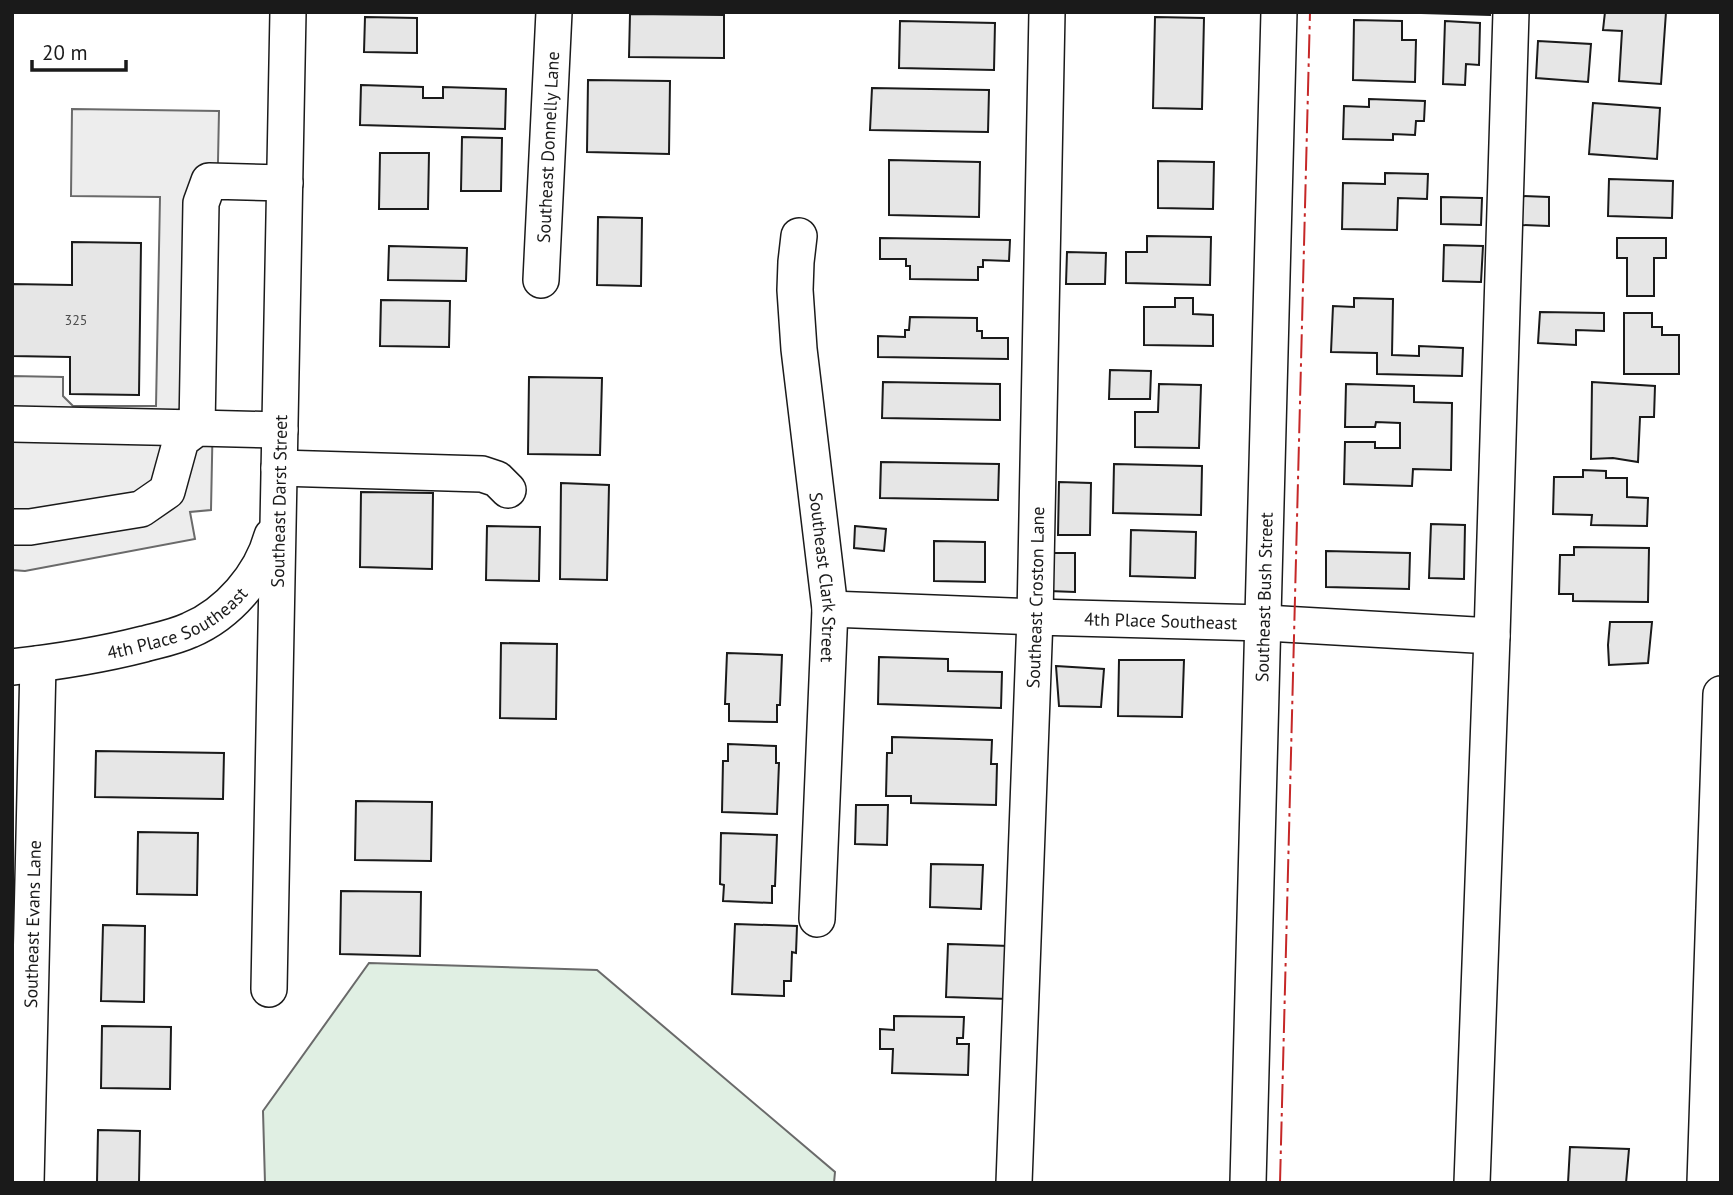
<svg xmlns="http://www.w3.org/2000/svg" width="1733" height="1195" viewBox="0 0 1733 1195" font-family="'PT Sans',sans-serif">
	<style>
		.green { fill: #e0efe3; stroke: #6a6a6a; stroke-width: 2 }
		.parking { fill: #ededed; stroke: #6a6a6a; stroke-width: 2 }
		.building { fill: #e6e6e6; stroke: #1a1a1a; stroke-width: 2 }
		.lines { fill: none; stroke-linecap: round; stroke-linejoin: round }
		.minor-casing { stroke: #1a1a1a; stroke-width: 38 }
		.minor { stroke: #fff; stroke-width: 35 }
		.power { stroke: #c62828; stroke-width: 2; stroke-dasharray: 24 5 3.5 5; stroke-linecap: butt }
		.labels { text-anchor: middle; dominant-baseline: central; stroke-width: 5; stroke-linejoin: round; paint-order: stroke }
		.number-label { font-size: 14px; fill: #4d4d4d }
		.street-label { font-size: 18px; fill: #1a1a1a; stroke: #fff }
	</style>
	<rect width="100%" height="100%" fill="#fff"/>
	<path class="green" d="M369,963L597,970L835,1172L834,1183H265L263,1111Z"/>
	<path class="parking" d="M72,109L219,111L211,510L190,512L195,539L25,571L12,570V376L63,377V396L73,406H156L160,197L71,196Z"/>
	<g class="building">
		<path d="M1386,12H1490V15Z"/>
		<path d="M1605,12H1666L1661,84L1619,81L1622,31L1603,30Z"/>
		<path d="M630,14L724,15V58L629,57Z"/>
		<path d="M365,17L417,18V53L364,52Z"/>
		<path d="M1155,17L1204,18L1202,109L1153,108Z"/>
		<path d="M1354,20L1402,21V40H1416L1415,82L1353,80Z"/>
		<path d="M900,21L995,23L994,70L899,68Z"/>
		<path d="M1445,21L1480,23L1479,65L1466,64L1465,85L1443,84Z"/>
		<path d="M1538,41L1591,44L1588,82L1536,78Z"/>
		<path d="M588,80L670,81L669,154L587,152Z"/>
		<path d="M361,85L423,87V98H443V87L506,89L505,129L360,125Z"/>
		<path d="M872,88L989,90L988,132L870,130Z"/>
		<path d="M1369,99L1425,101L1424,121H1416L1415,135L1393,134V140L1343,139L1344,106L1369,107Z"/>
		<path d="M1593,103L1660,108L1657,159L1589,154Z"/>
		<path d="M462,137L502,138L501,191H461Z"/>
		<path d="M380,153H429L428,209H379Z"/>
		<path d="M889,160L980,162L979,217L889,215Z"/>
		<path d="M1158,161L1214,162L1213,209L1158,208Z"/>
		<path d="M1385,173L1428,174L1427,199L1398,198L1397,230L1342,229L1343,183L1385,184Z"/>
		<path d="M1609,179L1673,181L1672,218L1608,216Z"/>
		<path d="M1522,196L1549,197V226L1522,225Z"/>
		<path d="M1441,197L1482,198L1481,225L1441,224Z"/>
		<path d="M598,217L642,218L641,286L597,285Z"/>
		<path d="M1147,236L1211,237L1210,285L1126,283V252H1147Z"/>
		<path d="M880,238L1010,240L1009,261L983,260V267H978V280L910,279V266H906V259H880Z"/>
		<path d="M1617,238H1666V258H1654V296H1627V258H1617Z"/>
		<path d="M72,242L141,243L139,395L70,394V357L12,356V284L72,285Z"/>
		<path d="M1444,245L1483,246L1481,282L1443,281Z"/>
		<path d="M389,246L467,248L466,281L388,280Z"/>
		<path d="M1067,252L1106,253L1105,284H1066Z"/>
		<path d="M1175,298H1193V314L1213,315V346L1144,345V307H1175Z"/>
		<path d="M1354,298L1393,299L1392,355L1419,356V346L1463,348L1462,376L1377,374V353L1331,352L1333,306L1354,307Z"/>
		<path d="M381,300L450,301L449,347L380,346Z"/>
		<path d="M1540,312L1604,313V331L1576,330V345L1538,343Z"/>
		<path d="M1624,313H1652V327H1662V335H1679V374H1624Z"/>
		<path d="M910,317L977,318V331H982V338H1008V359L878,357V336L905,337V330H909Z"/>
		<path d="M1110,370L1151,371L1150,399H1109Z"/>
		<path d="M529,377L602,378L600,455L528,454Z"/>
		<path d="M883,382L1000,384V420L882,418Z"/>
		<path d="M1592,382L1655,386L1654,417H1640L1638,462L1613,458L1591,459Z"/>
		<path d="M1159,384L1201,385L1199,448L1135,447V412H1158Z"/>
		<path d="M1346,384L1414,386V402L1452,403L1451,470L1413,469L1412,486L1344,484L1345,442H1375V448H1400V423L1376,422L1375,427H1345Z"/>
		<path d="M881,462L999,464L998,500L880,498Z"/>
		<path d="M1114,464L1202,466L1201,515L1113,513Z"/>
		<path d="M1583,470L1606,471V478H1627V497L1648,498L1647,526L1591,525L1592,515L1553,514L1554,477H1583Z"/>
		<path d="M1059,482L1091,483L1090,535H1058Z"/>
		<path d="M561,483L609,485L607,580L560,579Z"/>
		<path d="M361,492L433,493L432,569L360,567Z"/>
		<path d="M1431,524L1465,525L1464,579L1429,578Z"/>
		<path d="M487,526L540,527L539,581L486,580Z"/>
		<path d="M855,526L886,529L884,551L854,548Z"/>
		<path d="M1131,530L1196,532L1195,578L1130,576Z"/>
		<path d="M934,541L985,542V582L934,581Z"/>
		<path d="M1574,547L1649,548L1648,602L1573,601V594H1559L1560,555H1574Z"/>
		<path d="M1326,551L1410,553L1409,589L1326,587Z"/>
		<path d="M1050,553H1075V592L1049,591Z"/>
		<path d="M1610,622H1652L1648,663L1609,665L1608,645Z"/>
		<path d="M501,643L557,644L556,719L500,718Z"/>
		<path d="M727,653L782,655L780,705H777V722L729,721V704H725Z"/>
		<path d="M879,657L948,659V671L1002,672L1001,708L878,704Z"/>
		<path d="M1119,660H1184L1182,717L1118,716Z"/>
		<path d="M1056,666L1104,669L1101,707L1059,706Z"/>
		<path d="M892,737L992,740L991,764H997L996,805L911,803V796H886L887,753H892Z"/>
		<path d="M728,744L776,746V763H779L777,814L722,812L723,761H728Z"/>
		<path d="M96,751L224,753L223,799L95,797Z"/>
		<path d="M356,801L432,802L431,861L355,860Z"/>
		<path d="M856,805H888L887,845L855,844Z"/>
		<path d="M138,832L198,833L197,895L137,894Z"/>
		<path d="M721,833L777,835L775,886H772V903L723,901L724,885L720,884Z"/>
		<path d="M931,864L983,865L981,909L930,907Z"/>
		<path d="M341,891L421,892L420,956L340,954Z"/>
		<path d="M735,924L797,926L796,953L792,952L791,981H784V996L732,994Z"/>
		<path d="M103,925L145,926L144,1002L101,1001Z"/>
		<path d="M948,944L1009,946L1008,999L946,997Z"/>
		<path d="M894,1016L964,1017L963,1038H957V1044H969L968,1075L892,1073L893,1049H880V1029L894,1030Z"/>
		<path d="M102,1026L171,1027L170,1089L101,1088Z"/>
		<path d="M98,1130L140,1131L139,1183H97Z"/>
		<path d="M1570,1147L1629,1149L1626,1183H1568Z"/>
	</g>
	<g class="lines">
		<defs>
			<g id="minor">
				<path id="s1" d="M799,236L796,262L795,290L799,349L830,609L817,919"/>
				<path id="s2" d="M541,280L554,12"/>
				<path d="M12,424L197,428L201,203L209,181L285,183"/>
				<path d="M279,468L482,474L497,479L508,490"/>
				<path d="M12,527H30L141,509L167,491L181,440L197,428L280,430"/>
				<path id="s3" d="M830,609L1035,617L1264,623L1492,636"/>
				<path id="s4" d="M12,667C57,662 101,655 144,644C159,640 175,637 190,630C228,614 261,576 272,536"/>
				<path id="s5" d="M269,989L288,12"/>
				<path id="s6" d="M26,1183L38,664"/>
				<path id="s7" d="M1014,1183L1035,617L1047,12"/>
				<path id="s8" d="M1248,1183L1279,12"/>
				<path d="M1472,1183L1492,636L1511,12"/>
				<path d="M1705,1183L1721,694"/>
			</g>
		</defs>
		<use href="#minor" class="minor-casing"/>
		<use href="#minor" class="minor"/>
		<path class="power" d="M1280,1183L1310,12"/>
	</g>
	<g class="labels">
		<g class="number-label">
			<text x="76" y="320">325</text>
		</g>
		<g class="street-label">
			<text stroke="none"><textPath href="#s2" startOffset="133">Southeast Donnelly Lane</textPath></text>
			<text stroke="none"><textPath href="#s5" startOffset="488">Southeast Darst Street</textPath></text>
			<text stroke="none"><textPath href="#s1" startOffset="343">Southeast Clark Street</textPath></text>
			<text stroke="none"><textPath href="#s7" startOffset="586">Southeast Croston Lane</textPath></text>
			<text stroke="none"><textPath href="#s8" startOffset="586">Southeast Bush Street</textPath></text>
			<text stroke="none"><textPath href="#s4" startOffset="173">4th Place Southeast</textPath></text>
			<text stroke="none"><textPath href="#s3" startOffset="331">4th Place Southeast</textPath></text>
			<text stroke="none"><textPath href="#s6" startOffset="259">Southeast Evans Lane</textPath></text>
		</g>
	</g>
	<rect width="1733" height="1195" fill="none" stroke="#1a1a1a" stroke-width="28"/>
	<path d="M32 60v10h94v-10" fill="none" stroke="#1a1a1a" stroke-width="3.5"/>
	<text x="42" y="60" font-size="21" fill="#1a1a1a" stroke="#ffffff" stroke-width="5" paint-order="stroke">20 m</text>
</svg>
